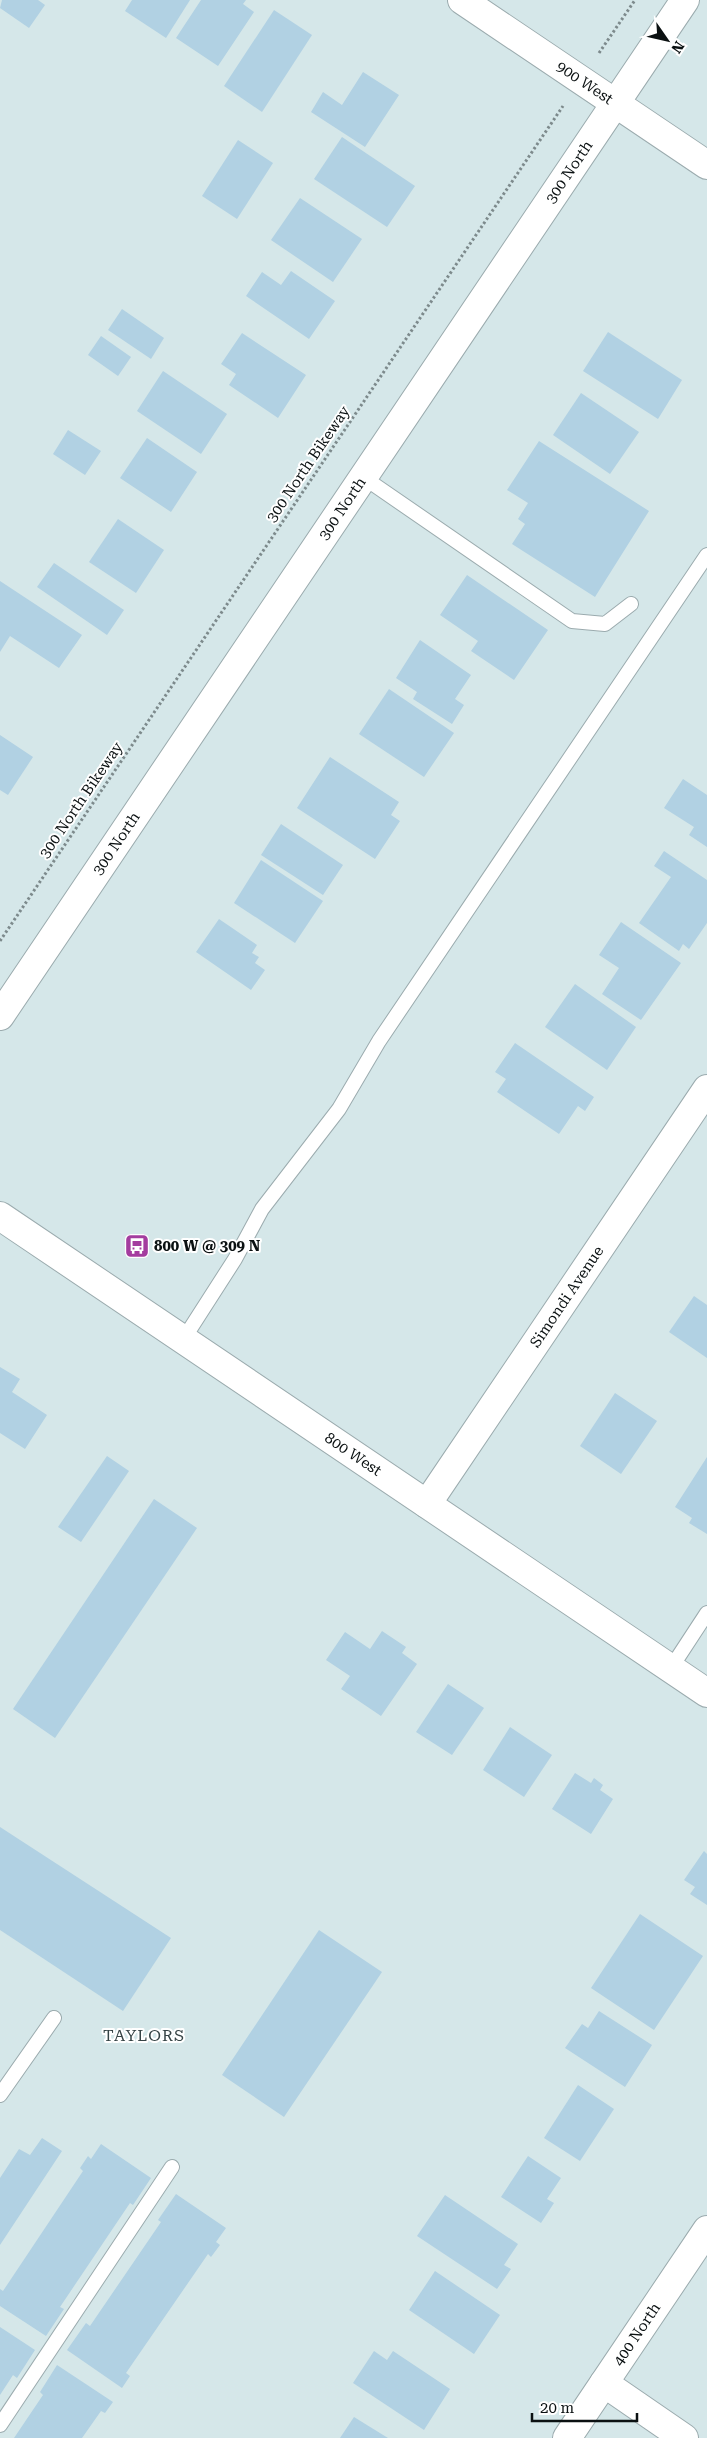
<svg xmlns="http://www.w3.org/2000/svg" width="707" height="2438" viewBox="0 0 707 2438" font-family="'Roboto Serif',serif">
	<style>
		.building { fill: #b1d1e3 }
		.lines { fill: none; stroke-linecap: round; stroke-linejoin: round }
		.service-casing { stroke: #9babae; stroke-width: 16 }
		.minor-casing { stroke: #9babae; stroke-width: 30 }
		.tertiary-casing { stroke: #9babae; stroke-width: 30 }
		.secondary-casing { stroke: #9babae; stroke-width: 30 }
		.path { stroke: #7d8a8c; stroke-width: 3; stroke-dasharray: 2.5 2.5; stroke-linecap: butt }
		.service { stroke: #fff; stroke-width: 14 }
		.minor { stroke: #fff; stroke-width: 28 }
		.tertiary { stroke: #fff; stroke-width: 28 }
		.secondary { stroke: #fff; stroke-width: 28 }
		.labels { text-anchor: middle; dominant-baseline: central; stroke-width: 4; stroke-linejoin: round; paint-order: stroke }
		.street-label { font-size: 15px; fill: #0b1112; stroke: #fff }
		.poi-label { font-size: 15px; font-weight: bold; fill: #0b1112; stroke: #fff; text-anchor: start }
		.neighbourhood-label { font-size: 16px; letter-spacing: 1px; fill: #354345; stroke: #fff }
	</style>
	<rect width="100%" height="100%" fill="#d5e7e9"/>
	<g class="building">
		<path d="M2,0H38L45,5L29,28L0,8Z"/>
		<path d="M132,0H190L166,38L125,11Z"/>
		<path d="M201,0H246L243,4L254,12L218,66L176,38Z"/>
		<path d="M274,10L312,35L262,112L224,86Z"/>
		<path d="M363,72L399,95L365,147L311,112L323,92L342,105Z"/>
		<path d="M342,137L415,186L387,227L314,179Z"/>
		<path d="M238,140L273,163L237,219L202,196Z"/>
		<path d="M300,198L362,239L333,282L271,240Z"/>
		<path d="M291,271L335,301L309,339L246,296L262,272L281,285Z"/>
		<path d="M122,309L164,338L151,359L108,330Z"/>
		<path d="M608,332L682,380L658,419L583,371Z"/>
		<path d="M242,333L306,375L278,418L229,385L236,374L221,364Z"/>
		<path d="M101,336L131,357L118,376L88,355Z"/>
		<path d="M163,371L227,414L201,454L137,411Z"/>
		<path d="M581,393L639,432L610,474L553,435Z"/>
		<path d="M68,430L101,451L85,475L53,454Z"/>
		<path d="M147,438L197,472L171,512L120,478Z"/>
		<path d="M539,441L649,511L595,597L512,544L525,524L518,519L528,503L507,490Z"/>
		<path d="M118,519L164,550L136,593L89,562Z"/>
		<path d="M54,563L124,610L107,635L37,587Z"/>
		<path d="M467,575L548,630L514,680L471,651L478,641L440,615Z"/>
		<path d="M0,581L82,635L59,668L10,636L0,652Z"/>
		<path d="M420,640L471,675L455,699L464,705L452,724L413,699L417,692L396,678Z"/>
		<path d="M389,689L454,733L424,777L359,734Z"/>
		<path d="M0,735L33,757L8,795L0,790Z"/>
		<path d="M330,757L399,802L391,815L400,821L375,859L297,808Z"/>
		<path d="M683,779L707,795V847L689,835L694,827L664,808Z"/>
		<path d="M281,824L343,865L323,895L261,855Z"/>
		<path d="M664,851L707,880V923L689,949L683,944L679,951L639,923L671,877L654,866Z"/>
		<path d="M261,860L323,901L295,943L234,903Z"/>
		<path d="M219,919L257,945L252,953L259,957L255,963L265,970L251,990L196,952Z"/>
		<path d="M621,922L681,963L641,1020L602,994L619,968L599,955Z"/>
		<path d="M575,984L636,1027L607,1070L545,1027Z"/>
		<path d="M515,1043L594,1097L585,1111L578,1106L559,1134L497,1092L506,1079L495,1072Z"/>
		<path d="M694,1296L707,1305V1358L669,1332Z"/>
		<path d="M0,1367L20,1379L12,1392L47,1415L25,1449L0,1433Z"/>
		<path d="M615,1393L657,1421L621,1474L580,1446Z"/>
		<path d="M107,1456L129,1471L81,1542L58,1527Z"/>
		<path d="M707,1457V1534L689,1523L692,1518L675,1507Z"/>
		<path d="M154,1499L197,1528L55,1738L13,1709Z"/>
		<path d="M382,1631L406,1647L402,1653L417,1664L381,1716L341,1689L350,1676L326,1660L345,1632L370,1649Z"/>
		<path d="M448,1684L484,1708L452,1755L416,1732Z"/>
		<path d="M510,1727L552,1755L524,1797L483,1770Z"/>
		<path d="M575,1773L591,1783L594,1778L603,1785L600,1790L613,1799L591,1834L552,1809Z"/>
		<path d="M0,1827L171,1938L123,2011L0,1930Z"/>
		<path d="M704,1851L707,1854V1905L690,1894L695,1887L684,1880Z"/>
		<path d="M640,1914L703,1956L654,2030L591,1988Z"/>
		<path d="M319,1930L382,1972L284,2117L222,2075Z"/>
		<path d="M599,2011L652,2045L625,2087L565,2048L582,2024L588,2028Z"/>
		<path d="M578,2085L614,2109L580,2161L544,2138Z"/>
		<path d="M42,2138L62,2151L0,2245V2178L19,2149L30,2155Z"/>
		<path d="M101,2144L151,2178L133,2205L130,2203L60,2307L64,2309L46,2336L0,2306V2289L3,2291L83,2171L80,2168L88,2156L91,2159Z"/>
		<path d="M528,2156L561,2178L547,2199L554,2203L541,2223L501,2197Z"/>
		<path d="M176,2194L226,2228L216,2242L220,2245L211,2257L208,2254L126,2373L130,2376L122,2388L67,2350L86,2323L90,2326L161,2222L158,2220Z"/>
		<path d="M445,2195L518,2244L504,2265L511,2269L497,2289L417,2236Z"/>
		<path d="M435,2271L500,2315L474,2354L409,2310Z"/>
		<path d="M0,2327L35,2350L17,2378L13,2375L0,2395Z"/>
		<path d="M374,2351L387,2360L393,2351L450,2389L424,2430L353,2383Z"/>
		<path d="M57,2365L113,2402L105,2413L101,2411L82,2438H14L43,2395L40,2392Z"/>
		<path d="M354,2417L388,2438H340Z"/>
	</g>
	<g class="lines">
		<defs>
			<g id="service">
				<path d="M363,477L572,621L605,624L631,604"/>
				<path d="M183,1340L235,1259L262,1209L339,1109L379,1041L707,555"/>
				<path d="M671,1668L707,1613"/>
				<path d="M0,2095L54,2018"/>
				<path d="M0,2425L172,2167"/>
			</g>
			<g id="minor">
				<path id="s1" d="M0,1216L707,1693"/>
				<path id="s2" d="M427,1504L707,1089"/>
				<path d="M604,2383L684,2438"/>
				<path id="s3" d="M567,2438L707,2230"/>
			</g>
			<g id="tertiary">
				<path id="s4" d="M0,1016L685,0"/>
			</g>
			<g id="secondary">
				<path id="s5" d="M462,0L707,165"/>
			</g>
		</defs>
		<use href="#service" class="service-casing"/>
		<use href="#minor" class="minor-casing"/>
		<use href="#tertiary" class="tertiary-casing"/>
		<use href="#secondary" class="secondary-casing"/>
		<g class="path">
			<path d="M599,53L635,0"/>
			<path d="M0,941L563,106"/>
		</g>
		<use href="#service" class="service"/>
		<use href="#minor" class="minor"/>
		<use href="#tertiary" class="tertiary"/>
		<use href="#secondary" class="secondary"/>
	</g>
	<defs>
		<symbol id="bus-square" viewBox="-11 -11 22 22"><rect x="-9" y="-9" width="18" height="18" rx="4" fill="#a43c9f" stroke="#fff"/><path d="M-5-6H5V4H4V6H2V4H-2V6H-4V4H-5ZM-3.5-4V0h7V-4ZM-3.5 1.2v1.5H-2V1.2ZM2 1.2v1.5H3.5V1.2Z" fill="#fff"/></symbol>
	</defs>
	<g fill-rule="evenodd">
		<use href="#bus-square" x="123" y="1232" width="28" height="28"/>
	</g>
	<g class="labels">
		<g class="street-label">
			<text stroke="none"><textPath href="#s5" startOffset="148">900 West</textPath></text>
			<text stroke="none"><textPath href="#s4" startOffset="1018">300 North</textPath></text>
			<text transform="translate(308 464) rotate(-56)">300 North Bikeway</text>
			<text stroke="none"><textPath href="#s4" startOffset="612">300 North</textPath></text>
			<text transform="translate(81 800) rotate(-56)">300 North Bikeway</text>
			<text stroke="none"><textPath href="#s4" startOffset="208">300 North</textPath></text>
			<text stroke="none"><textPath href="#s2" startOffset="250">Simondi Avenue</textPath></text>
			<text stroke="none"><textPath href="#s1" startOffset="426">800 West</textPath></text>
			<text stroke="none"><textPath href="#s3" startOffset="125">400 North</textPath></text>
		</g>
		<g class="poi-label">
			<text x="154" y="1246">800 W @ 309 N</text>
		</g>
		<g class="neighbourhood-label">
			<text x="144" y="2035">TAYLORS</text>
		</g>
	</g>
	<g transform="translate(667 40) rotate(124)" stroke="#ffffff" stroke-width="4" paint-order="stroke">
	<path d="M0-4L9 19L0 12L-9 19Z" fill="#0b1112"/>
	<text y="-8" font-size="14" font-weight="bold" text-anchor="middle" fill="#0b1112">N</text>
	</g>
	<path d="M532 2413v8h105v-8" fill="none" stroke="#0b1112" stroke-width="2.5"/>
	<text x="540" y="2413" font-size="15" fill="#0b1112" stroke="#ffffff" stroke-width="4" paint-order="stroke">20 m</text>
</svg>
